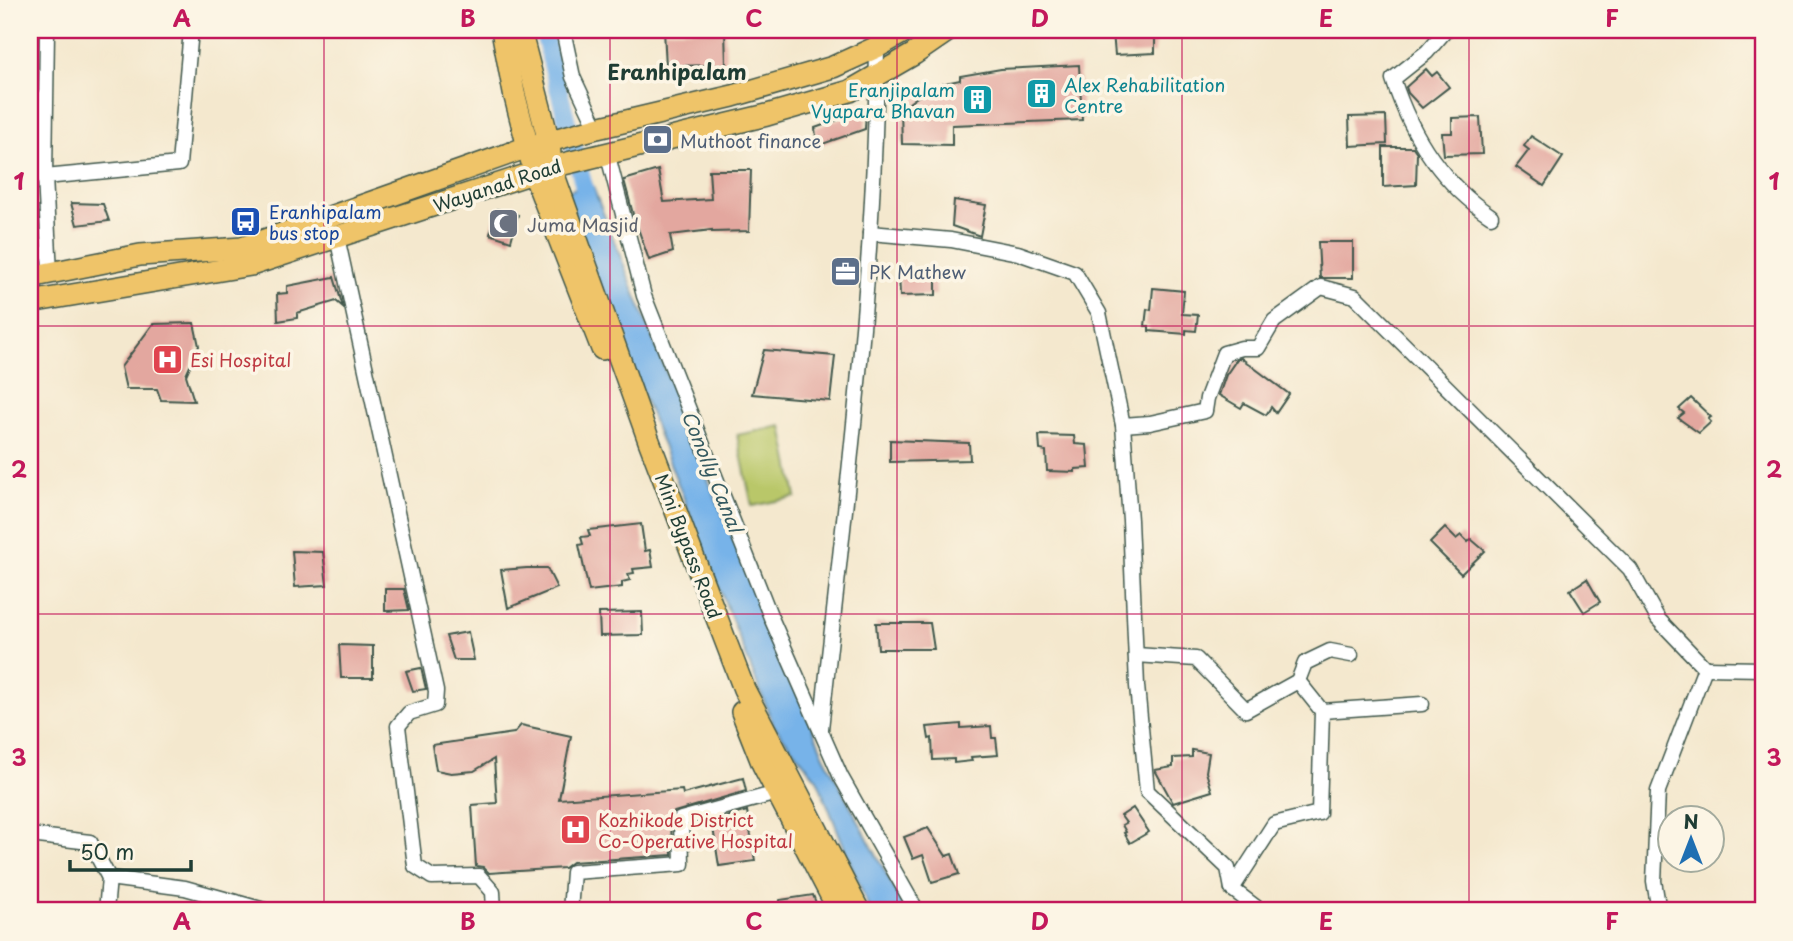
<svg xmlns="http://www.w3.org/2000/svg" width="1793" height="941" viewBox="0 0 1793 941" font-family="'Playpen Sans',sans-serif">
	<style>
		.green { fill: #b9c769; stroke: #6c824e; stroke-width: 2 }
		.water { fill: #77b3e9; stroke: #4b788e; stroke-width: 2 }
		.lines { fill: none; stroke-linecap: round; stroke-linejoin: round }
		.canal { stroke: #77b3e9; stroke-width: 18 }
		.building { fill: #e3a79f }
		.minor-casing { stroke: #3f574b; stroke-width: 17 }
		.primary-casing { stroke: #3f574b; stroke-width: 24 }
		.minor { stroke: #fff; stroke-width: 14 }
		.primary { stroke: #efc469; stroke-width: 21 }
		.grid { fill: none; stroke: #c2185b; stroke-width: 2; stroke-opacity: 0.55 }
		.labels { text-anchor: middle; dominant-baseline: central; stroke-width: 7; stroke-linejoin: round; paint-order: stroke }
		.culture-label { font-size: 18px; fill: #0d838f; stroke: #fcf5e5; text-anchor: start }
		.service-label { font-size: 18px; fill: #4e5e75; stroke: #fcf5e5; text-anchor: start }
		.street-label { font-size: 18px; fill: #1f3d34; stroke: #fcf5e5 }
		.transit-label { font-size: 18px; fill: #164399; stroke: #fcf5e5; text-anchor: start }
		.worship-label { font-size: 18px; fill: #5b616d; stroke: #fcf5e5; text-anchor: start }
		.health-label { font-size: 18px; fill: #be3a42; stroke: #fcf5e5; text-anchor: start }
		.water-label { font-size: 19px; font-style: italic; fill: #355a61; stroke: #fcf5e5 }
		.quarter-label { font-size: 21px; font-weight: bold; fill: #1f3d34; stroke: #fcf5e5 }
		.neatline { fill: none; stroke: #c2185b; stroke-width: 2.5 }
		.grid-label { font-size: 23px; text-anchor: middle; font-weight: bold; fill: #c2185b }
	</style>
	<rect width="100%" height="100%" fill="#fcf5e5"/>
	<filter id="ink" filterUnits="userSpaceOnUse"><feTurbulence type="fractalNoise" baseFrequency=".0143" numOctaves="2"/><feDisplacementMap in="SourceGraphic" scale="14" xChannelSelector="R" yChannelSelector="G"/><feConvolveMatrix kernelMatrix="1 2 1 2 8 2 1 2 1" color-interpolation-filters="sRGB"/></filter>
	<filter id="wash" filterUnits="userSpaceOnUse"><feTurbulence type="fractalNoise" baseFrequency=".00686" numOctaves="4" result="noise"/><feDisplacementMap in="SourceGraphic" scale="28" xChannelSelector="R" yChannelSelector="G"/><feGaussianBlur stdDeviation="1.57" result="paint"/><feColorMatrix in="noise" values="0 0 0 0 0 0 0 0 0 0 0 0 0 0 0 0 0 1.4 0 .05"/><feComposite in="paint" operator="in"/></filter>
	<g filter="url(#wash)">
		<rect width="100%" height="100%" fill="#f4e8ce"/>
		<path class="green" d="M782,426L796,497L752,506L737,435Z"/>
		<path class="water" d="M591,182L712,489L824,756L906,911H870L817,779L774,726L563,193Z"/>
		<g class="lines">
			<path class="canal" d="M543,30L589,206"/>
		</g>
		<g id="blocks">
			<g class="building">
				<path d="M664,30H725L726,65L666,66Z"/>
				<path d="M1113,32H1155V53L1115,55Z"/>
				<path d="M1079,65L1082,120L952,125V145L902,144L901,109L932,86L960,80V76L1001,69Z"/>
				<path d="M1426,69L1432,76L1437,72L1449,87L1422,108L1408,93L1406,87Z"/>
				<path d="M866,110L865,129L817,146L815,128Z"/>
				<path d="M1386,116L1387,144L1350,146L1349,117Z"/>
				<path d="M1480,117L1482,154L1444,155L1442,133H1452V118Z"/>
				<path d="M1531,136L1563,157L1544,186L1516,167L1529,150L1524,146Z"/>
				<path d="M1383,147H1413L1417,153L1416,185L1383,187Z"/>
				<path d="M658,170L664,202L711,199L709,170H751L749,231L712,232V230L670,235L673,252L649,260L633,214L624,180Z"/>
				<path d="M954,200L986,205L980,236L952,226Z"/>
				<path d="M71,203L103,204L109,221L77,225Z"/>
				<path d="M497,209L518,215L511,241L490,234Z"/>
				<path d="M1318,242H1353V278H1320Z"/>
				<path d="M899,271L936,272V295L900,296Z"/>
				<path d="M334,277L343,307L336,301L297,313V318L278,321L277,294L287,293V286Z"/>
				<path d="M1153,288L1184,291L1182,314L1198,315L1196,331L1186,330V334L1149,331V326H1145L1147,309L1151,310Z"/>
				<path d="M194,323L199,346L186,375L194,401L161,400L157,389H126L121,367L153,324Z"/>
				<path d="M764,350L835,356L830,401L752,394Z"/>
				<path d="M1241,358L1289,394L1276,413L1271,407L1266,415L1244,403L1241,408L1219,395L1226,375L1237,359Z"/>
				<path d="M1691,398L1711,417L1708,419L1711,422L1699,433L1678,418L1684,413L1679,409Z"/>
				<path d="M1039,435L1074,436L1075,444L1087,445L1089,468L1075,469V472L1047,471L1046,451L1040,450Z"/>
				<path d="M890,440L969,443L970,460L890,462Z"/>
				<path d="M641,524L645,551L650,550L653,567L633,569L634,573L628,574L630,580L622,582V587L589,591L579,545L583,544L581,537L590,536L588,530Z"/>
				<path d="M1445,528L1456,539L1461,535L1468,542L1471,539L1485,551L1461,574L1430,543Z"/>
				<path d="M292,551L323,552L327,585L295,587Z"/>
				<path d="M527,568H547L557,588L508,608L501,570Z"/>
				<path d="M1587,579L1600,602L1584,612L1570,590Z"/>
				<path d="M385,589H404L409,610L385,611Z"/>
				<path d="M642,612L643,635L600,636L599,613Z"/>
				<path d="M876,623H930L934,649H878Z"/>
				<path d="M468,632L474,660H454L446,636Z"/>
				<path d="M339,645L373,646V678H341Z"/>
				<path d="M421,668L426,689L413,691L406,671Z"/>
				<path d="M961,724V728L991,726L992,738H996L998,755L971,757L972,761L954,763V759L933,760L932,738L929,739L927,727Z"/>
				<path d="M521,725L571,736L559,799L682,790L683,794L743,778L746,791L674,812L671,819L672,855L572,862L564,868L489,873L483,867L476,866L472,805L497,803L494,759L474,771L451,773L436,770L432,745L514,733Z"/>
				<path d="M1192,750L1209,753L1206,772L1212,791L1173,803L1155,770L1173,767V758L1192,757Z"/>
				<path d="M1133,808L1149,832L1130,843L1124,833L1126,832L1122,825L1126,823L1121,816Z"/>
				<path d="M747,811L755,861L719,866L712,821Z"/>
				<path d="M928,828L946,856L952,854L959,874L932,882L923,855L913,859L904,837Z"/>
				<path d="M813,895L819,911H779L780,900Z"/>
			</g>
		</g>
	</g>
	<g filter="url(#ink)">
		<use href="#blocks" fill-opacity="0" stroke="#3f574b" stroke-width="2"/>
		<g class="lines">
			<defs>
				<g id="minor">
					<path d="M44,30H47L45,177"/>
					<path d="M563,30L573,77L597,128"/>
					<path d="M1446,30L1427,52L1393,79C1411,135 1441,183 1491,216"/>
					<path d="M607,152L644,296L772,620L841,777L917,911"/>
					<path d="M870,233L951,240L1018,253L1075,273L1099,313L1123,425L1130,520L1137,686L1147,791L1228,868L1232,889L1261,911"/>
					<path d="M337,237L436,691L435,705L409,713L398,726L415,866L432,877L479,876L493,892L494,911"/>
					<path d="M50,273L45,177L179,164L191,30"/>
					<path d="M1123,425L1150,423L1205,411L1207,398L1224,353L1242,348H1258L1274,321L1321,287L1355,296L1630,569L1658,619L1705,668L1658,791L1654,881L1659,911"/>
					<path d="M1136,655L1196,659L1246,710L1298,681L1322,711L1319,813L1274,824L1232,889"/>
					<path d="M1705,668L1763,669"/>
					<path d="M1298,681L1305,663L1330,651L1351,655"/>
					<path d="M1322,711L1422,704"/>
					<path d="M821,729C846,496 877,264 877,30"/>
					<path d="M30,835L90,842L109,878L106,911"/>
					<path d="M109,878L185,888L268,911"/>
					<path d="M570,911L573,872L682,864L681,819L777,793"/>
				</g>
				<g id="primary">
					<path d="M502,30L514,93L537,182L602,349"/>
					<path d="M520,30L549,142L551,167L649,441L744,689L859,911"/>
					<path d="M30,277L140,255L242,248L528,147L597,128L733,96L833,67L877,47L907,30"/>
					<path d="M30,302L251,265L551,167L767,115L850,91L914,54L949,30"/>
					<path d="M742,712L763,765L839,911"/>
				</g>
			</defs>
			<use href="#minor" class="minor-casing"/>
			<use href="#primary" class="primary-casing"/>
			<use href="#minor" class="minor"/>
			<use href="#primary" class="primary"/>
		</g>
	</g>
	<path class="grid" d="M324,30V911M610,30V911M897,30V911M1182,30V911M1469,30V911M30,326H1763M30,614H1763"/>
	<defs>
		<symbol id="building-square" viewBox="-11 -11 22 22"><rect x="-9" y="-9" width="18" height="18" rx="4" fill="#0f9aa8" stroke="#fcf5e5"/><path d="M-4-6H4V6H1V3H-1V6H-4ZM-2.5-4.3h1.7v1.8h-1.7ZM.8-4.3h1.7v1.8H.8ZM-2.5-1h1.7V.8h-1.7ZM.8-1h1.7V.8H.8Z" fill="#fff"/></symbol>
		<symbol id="bank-square" viewBox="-11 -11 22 22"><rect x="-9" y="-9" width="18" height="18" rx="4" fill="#5c6f8a" stroke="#fcf5e5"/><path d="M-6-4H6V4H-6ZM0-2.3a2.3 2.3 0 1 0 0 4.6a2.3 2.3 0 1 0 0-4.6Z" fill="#fff"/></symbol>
		<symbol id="bus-square" viewBox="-11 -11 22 22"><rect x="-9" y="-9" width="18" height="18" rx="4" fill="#1a4fb4" stroke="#fcf5e5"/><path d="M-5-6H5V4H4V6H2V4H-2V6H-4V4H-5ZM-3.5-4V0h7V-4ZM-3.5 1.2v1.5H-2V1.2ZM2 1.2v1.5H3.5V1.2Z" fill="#fff"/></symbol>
		<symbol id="mosque-square" viewBox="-11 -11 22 22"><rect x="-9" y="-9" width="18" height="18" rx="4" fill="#6b7280" stroke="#fcf5e5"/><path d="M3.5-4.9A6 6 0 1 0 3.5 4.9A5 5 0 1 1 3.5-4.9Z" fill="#fff"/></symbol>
		<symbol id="office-square" viewBox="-11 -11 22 22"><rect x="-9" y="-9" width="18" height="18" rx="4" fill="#5c6f8a" stroke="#fcf5e5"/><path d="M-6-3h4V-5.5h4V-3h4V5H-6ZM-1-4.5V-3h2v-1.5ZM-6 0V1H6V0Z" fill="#fff"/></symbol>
		<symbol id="hospital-square" viewBox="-11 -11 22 22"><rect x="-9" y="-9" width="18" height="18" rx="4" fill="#e0444e" stroke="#fcf5e5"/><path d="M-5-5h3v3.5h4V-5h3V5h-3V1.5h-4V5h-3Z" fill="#fff"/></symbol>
	</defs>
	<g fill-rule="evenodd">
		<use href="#building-square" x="1024" y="76" width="35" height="35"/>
		<use href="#building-square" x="960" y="82" width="35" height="35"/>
		<use href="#bank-square" x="640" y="122" width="35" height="35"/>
		<use href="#bus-square" x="228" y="204" width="35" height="35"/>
		<use href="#mosque-square" x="486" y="206" width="35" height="35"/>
		<use href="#office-square" x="828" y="254" width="35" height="35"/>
		<use href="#hospital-square" x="150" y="342" width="35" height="35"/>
		<use href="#hospital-square" x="558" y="812" width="35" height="35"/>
	</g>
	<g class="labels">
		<g class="culture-label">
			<text x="1064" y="84">Alex Rehabilitation<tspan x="1064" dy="21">Centre</tspan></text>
			<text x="955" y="89" text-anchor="end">Eranjipalam<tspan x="955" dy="21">Vyapara Bhavan</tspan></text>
		</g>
		<g class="service-label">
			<text x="680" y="140">Muthoot finance</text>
			<text x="869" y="271">PK Mathew</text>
		</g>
		<g class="street-label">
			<text transform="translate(497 185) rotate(-18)">Wayanad Road</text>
			<text transform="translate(689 546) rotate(69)">Mini Bypass Road</text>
		</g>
		<g class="transit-label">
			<text x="269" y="211">Eranhipalam<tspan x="269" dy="21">bus stop</tspan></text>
		</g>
		<g class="worship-label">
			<text x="527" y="224">Juma Masjid</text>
		</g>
		<g class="health-label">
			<text x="190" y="359">Esi Hospital</text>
			<text x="598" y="819">Kozhikode District<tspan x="598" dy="21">Co-Operative Hospital</tspan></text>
		</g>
		<g class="water-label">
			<text transform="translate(713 471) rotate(68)">Conolly Canal</text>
		</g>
		<g class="quarter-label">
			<text x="677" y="71">Eranhipalam</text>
		</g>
	</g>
	<rect width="1793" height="941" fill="none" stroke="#fcf5e5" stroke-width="77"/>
	<g transform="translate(1691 839)"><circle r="33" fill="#fcf5e5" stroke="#a4ab9e" stroke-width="2"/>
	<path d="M0-5L12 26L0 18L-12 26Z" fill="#1f6fb2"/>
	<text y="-10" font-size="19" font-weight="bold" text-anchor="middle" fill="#1f3d34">N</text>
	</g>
	<path d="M70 860v10h121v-10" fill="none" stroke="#1f3d34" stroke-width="3.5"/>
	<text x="80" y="860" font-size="21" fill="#1f3d34" stroke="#fcf5e5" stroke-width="5" paint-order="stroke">50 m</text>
	<rect x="38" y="38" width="1717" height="864" class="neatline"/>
	<g class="grid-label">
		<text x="182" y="27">A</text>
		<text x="468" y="27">B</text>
		<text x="754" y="27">C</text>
		<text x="1040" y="27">D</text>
		<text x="1326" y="27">E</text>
		<text x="1612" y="27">F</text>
		<text x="19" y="190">1</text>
		<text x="1774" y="190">1</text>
		<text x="19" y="478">2</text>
		<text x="1774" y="478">2</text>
		<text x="19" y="766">3</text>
		<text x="1774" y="766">3</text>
		<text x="182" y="930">A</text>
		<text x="468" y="930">B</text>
		<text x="754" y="930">C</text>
		<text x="1040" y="930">D</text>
		<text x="1326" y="930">E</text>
		<text x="1612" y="930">F</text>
	</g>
</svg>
